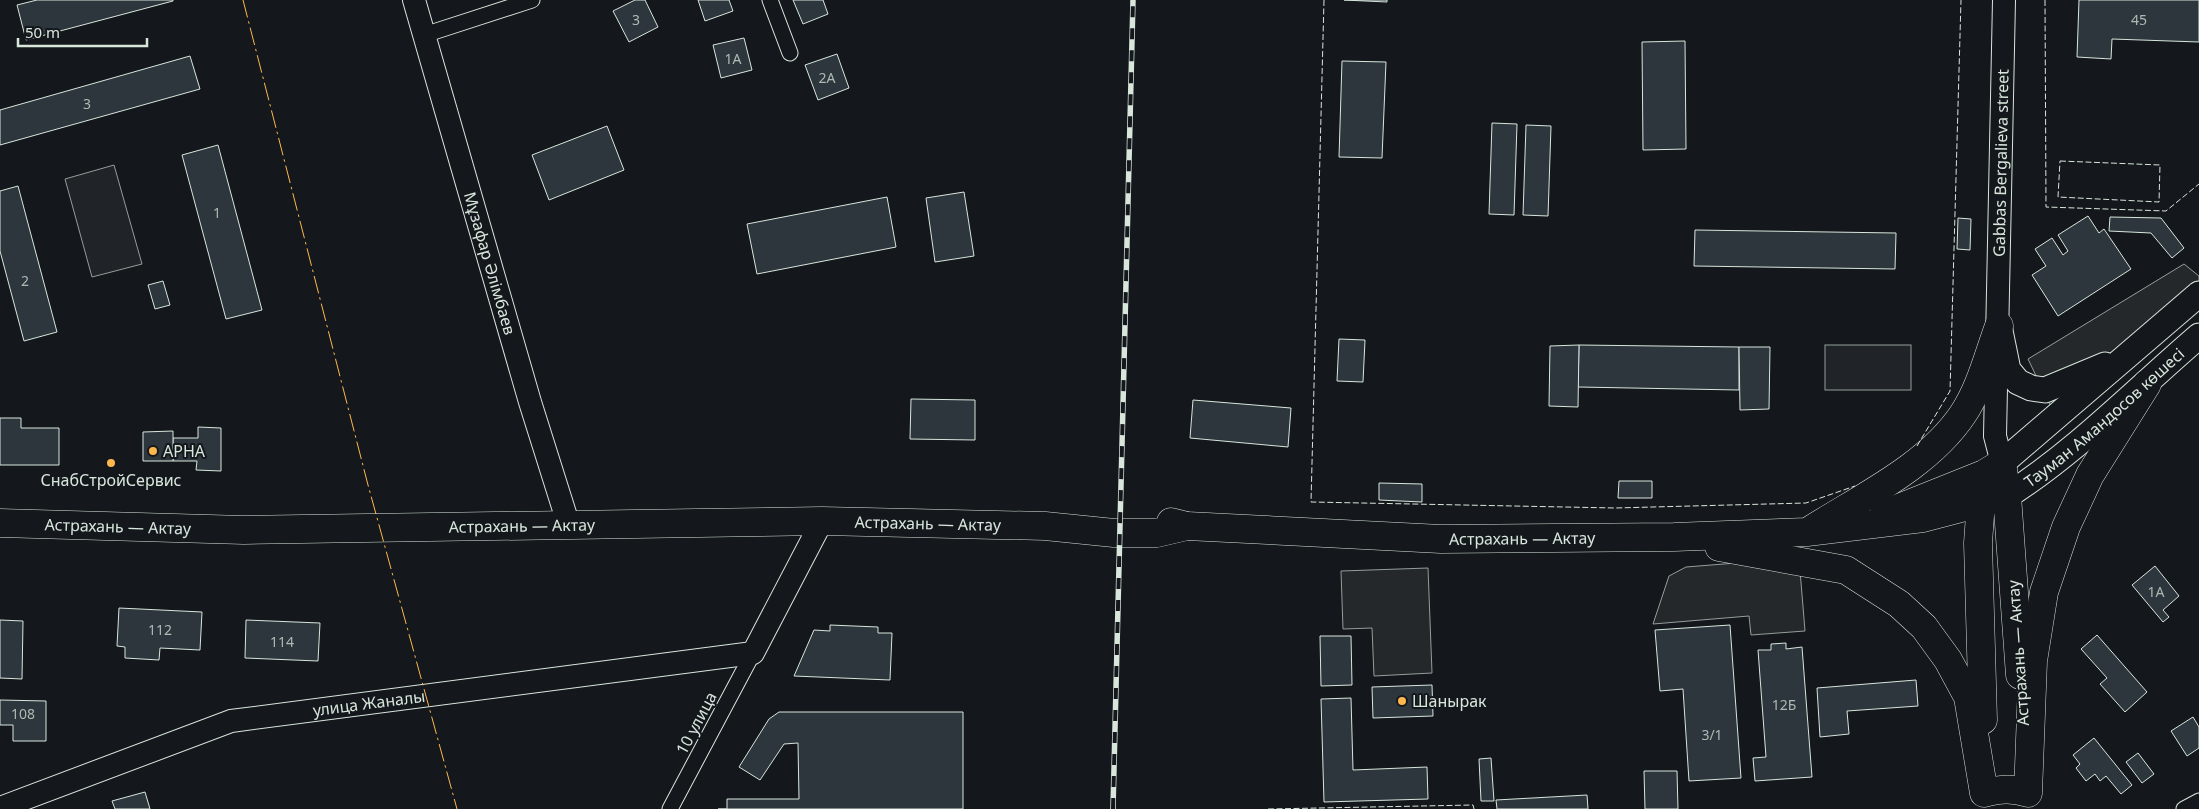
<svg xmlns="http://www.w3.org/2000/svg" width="2199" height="809" viewBox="0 0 2199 809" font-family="'Noto Sans',sans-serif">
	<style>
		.green { fill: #202428; stroke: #939e99 }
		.parking { fill: #24282b; stroke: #939e99 }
		.building { fill: #2c363c; stroke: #d8e6dc }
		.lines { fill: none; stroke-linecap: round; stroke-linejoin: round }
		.street-casing { stroke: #d8e6dc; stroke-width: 17 }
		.secondary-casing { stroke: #d8e6dc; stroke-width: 24 }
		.primary-casing { stroke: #d8e6dc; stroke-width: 27 }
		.highway-casing { stroke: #d8e6dc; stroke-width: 29 }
		.street { stroke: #14181c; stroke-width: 15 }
		.secondary { stroke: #14181c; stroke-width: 22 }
		.primary { stroke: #14181c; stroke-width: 25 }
		.highway { stroke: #14181c; stroke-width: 28 }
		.rail-casing { stroke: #d8e6dc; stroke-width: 5.5 }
		.rail { stroke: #14181c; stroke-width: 4; stroke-dasharray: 11; stroke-linecap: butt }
		.fence { stroke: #d8e6dc; stroke-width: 1; stroke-dasharray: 6 2.5; stroke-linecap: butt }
		.power { stroke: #ffb74d; stroke-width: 1; stroke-dasharray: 18 4 2.5 4; stroke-linecap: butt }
		.poi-dot { fill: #ffb74d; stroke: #14181c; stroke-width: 2 }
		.labels { text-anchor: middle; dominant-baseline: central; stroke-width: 4; stroke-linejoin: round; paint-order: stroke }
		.number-label { font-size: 14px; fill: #adbab4 }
		.street-label { font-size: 16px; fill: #d8e6dc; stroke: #14181c }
		.poi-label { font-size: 16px; fill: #d8e6dc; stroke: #14181c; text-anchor: start }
	</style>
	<rect width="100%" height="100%" fill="#14181c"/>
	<g class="green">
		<path d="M114,165L142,264L92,277L65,179Z"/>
		<rect x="1825" y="345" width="86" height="45"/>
	</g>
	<g class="parking">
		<path d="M2184,264L2199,276V285L2052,409L2028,359Z"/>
		<path d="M1799,558L1805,631L1751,635L1749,616L1653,624L1669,576L1686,567Z"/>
		<path d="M1428,568L1432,673L1374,676L1372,628L1343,629L1341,571Z"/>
	</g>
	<g class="building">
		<path d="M37,0H173V1L26,40L17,5Z"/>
		<path d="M635,0H645L658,27L629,42L613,11Z"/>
		<path d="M698,0H729L733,11L705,21Z"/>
		<path d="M793,0H823L828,14L803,24Z"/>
		<path d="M1344,0H1387V2Z"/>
		<path d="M2079,0H2199V42L2112,39L2111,59L2077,57Z"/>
		<path d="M744,38L752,70L721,78L713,45Z"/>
		<path d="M1685,41L1686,149L1643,150L1642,42Z"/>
		<path d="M837,54L849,88L818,100L805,65Z"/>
		<path d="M190,56L200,89L0,145V110Z"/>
		<path d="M1342,61L1386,62L1382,158L1339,157Z"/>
		<path d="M1492,123L1517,124L1514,215L1489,214Z"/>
		<path d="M1526,125L1551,126L1548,216L1523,215Z"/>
		<path d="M607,126L624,170L549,200L532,155Z"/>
		<path d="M218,145L262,310L226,319L182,155Z"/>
		<path d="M18,186L57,332L24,341L0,251V191Z"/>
		<path d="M964,192L974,256L935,262L926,198Z"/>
		<path d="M887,197L896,247L757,274L747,224Z"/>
		<path d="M2088,216L2099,233L2104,229L2131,269L2058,316L2032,275L2046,266L2035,249L2052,238L2063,255L2068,251L2058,235Z"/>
		<path d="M2110,217L2161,218L2184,248L2172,258L2151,233L2109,231Z"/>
		<path d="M1958,218L1971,219L1970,250L1957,249Z"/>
		<path d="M1695,230L1896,233L1895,269L1694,266Z"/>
		<path d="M163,281L170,305L155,309L148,285Z"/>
		<path d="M1339,339L1365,340L1363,382L1337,381Z"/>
		<path d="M1579,345L1739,347V390L1578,387Z"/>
		<path d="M1579,345L1578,407L1549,406L1550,346Z"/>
		<path d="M1739,347H1770L1769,409L1740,410Z"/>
		<path d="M911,399L975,400V440L910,439Z"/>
		<path d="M1193,400L1291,408L1288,447L1190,438Z"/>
		<path d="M0,418H21V428H59V465H0Z"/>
		<path d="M198,427L221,428V471L196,470L197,461H173V438H198Z"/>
		<path d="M173,431V461H143V432Z"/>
		<path d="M1619,481H1652V498H1618Z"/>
		<path d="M1379,483L1422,484V502L1379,500Z"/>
		<path d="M2155,566L2179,596L2163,610L2169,617L2163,622L2132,585Z"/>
		<path d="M119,608L202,612L200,650L160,648L159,660L125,658V647L117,646Z"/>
		<path d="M0,620L23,621L22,679L0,678Z"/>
		<path d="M246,620L320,623L318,661L245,658Z"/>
		<path d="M830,625L878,627V633H892L890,680L794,676L814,630L830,631Z"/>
		<path d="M1730,625L1741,778L1689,781L1683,689L1660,691L1655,630Z"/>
		<path d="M2097,635L2147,692L2125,712L2100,684L2107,678L2081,649Z"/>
		<path d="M1320,636H1351L1352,685L1321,686Z"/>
		<path d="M1786,643V649L1802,647L1812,777L1755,781L1753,758L1766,757L1758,650H1771V644Z"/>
		<path d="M1916,680L1918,706L1847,711L1849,734L1820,737L1817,688Z"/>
		<path d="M1432,685L1433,716L1373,718L1372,687Z"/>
		<path d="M1351,698L1353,770L1427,767L1428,799L1324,802L1321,699Z"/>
		<path d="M0,700L46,701V741H13V725H0Z"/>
		<path d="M779,712H963V809H718H727V799H799L798,743L784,744L760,780L739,767L769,719Z"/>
		<path d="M2193,717L2199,727V748L2187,756L2171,731Z"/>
		<path d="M2094,738L2132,785L2121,794L2106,776L2100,781L2095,774L2086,781L2076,768L2080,764L2073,755Z"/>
		<path d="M2138,753L2154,774L2142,783L2126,762Z"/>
		<path d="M1491,758L1494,801H1481L1479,759Z"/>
		<path d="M1644,771H1677L1678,809H1645Z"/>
		<path d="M145,792L150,809H115L112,801Z"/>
		<path d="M1587,795L1588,809H1497L1496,800Z"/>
	</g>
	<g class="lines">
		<defs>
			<g id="street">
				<path d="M770,0L790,53"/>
				<path d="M424,35L532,0"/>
				<path d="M670,809L753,653"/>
				<path d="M2184,809L2199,801"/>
			</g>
			<g id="secondary">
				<path id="s1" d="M414,0L530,402L569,526"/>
				<path id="s2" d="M2002,463L1995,436L2004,0"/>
				<path id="s3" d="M0,808L231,721L753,653L822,521"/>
			</g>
			<g id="primary">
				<path d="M1999,326L2008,370L2018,382L2031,388L2045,390L2105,365"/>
				<path d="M2002,463L2199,294"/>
				<path id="s4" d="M2007,496C2077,451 2136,390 2199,336"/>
			</g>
			<g id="highway">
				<path d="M1982,488L1978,543L1983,720"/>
				<path d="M1884,514L1984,474L2002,463L2007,496L2020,675"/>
				<path id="s5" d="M1171,522L1187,526L1441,539L1674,537L1807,532L1923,518L2007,496"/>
				<path id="s6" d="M0,523L244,530L822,521L1045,526L1114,533H1157L1187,526"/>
				<path d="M1812,529C1864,496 1928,466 1963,414C1980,389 1988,356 1999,326"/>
				<path d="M1719,547L1846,570L1899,604L1924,627L1948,660L1968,697L1984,793C2000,789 2012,788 2028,793L2033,661L2044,592L2066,527L2090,475L2147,384"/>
			</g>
		</defs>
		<use href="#street" class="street-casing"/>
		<use href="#secondary" class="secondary-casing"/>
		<use href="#primary" class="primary-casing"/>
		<use href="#highway" class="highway-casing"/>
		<use href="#street" class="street"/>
		<use href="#secondary" class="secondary"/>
		<use href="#primary" class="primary"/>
		<use href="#highway" class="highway"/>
		<defs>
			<path id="rail" d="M1113,809L1133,0"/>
		</defs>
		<use href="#rail" class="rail-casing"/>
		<use href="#rail" class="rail"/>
		<g class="fence">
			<path d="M1324,0L1311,502L1615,508L1806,503L1855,486"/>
			<path d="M2045,0L2046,207L2166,211L2199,184"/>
			<path d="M2060,161L2160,165L2159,202L2058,197Z"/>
			<path d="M1917,446L1950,391L1961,0"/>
			<path d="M1268,809L1473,805L1474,809"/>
		</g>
		<path class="power" d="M243,0L368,485L457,809"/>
	</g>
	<g class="poi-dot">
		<circle cx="153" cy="451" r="5"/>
		<circle cx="111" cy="463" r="5"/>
		<circle cx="1402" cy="701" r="5"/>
	</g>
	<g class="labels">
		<g class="number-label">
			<text x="636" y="19">3</text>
			<text x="2139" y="19">45</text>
			<text x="733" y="58">1А</text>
			<text x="827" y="77">2А</text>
			<text x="87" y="103">3</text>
			<text x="217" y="212">1</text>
			<text x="25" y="280">2</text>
			<text x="2156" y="591">1А</text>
			<text x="160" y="629">112</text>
			<text x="282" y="641">114</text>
			<text x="1784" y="704">12Б</text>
			<text x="23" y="713">108</text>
			<text x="1712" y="734">3/1</text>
		</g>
		<g class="street-label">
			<text stroke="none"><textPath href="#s2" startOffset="301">Gabbas Bergalieva street</textPath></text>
			<text stroke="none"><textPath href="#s1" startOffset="274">Мұзафар Әлімбаев</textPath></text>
			<text stroke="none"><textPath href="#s4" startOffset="125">Тауман Амандосов көшесі</textPath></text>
			<text stroke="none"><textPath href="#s6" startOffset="928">Астрахань — Актау</textPath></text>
			<text stroke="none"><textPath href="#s6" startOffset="118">Астрахань — Актау</textPath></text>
			<text stroke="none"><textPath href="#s6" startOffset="522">Астрахань — Актау</textPath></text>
			<text stroke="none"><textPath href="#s5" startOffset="352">Астрахань — Актау</textPath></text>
			<text transform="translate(2018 653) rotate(-94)">Астрахань — Актау</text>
			<text stroke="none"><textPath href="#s3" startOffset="386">улица Жаналы</textPath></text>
			<text transform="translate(696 723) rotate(-62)">10 улица</text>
		</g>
		<g class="poi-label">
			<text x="163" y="451">АРНА</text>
			<text x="111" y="480" text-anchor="middle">СнабСтройСервис</text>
			<text x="1412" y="701">Шанырак</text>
		</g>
	</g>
	<path d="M18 38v8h129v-8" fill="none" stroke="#d8e6dc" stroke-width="2.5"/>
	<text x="25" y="38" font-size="15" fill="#d8e6dc" stroke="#14181c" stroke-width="4" paint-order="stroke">50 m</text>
</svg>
